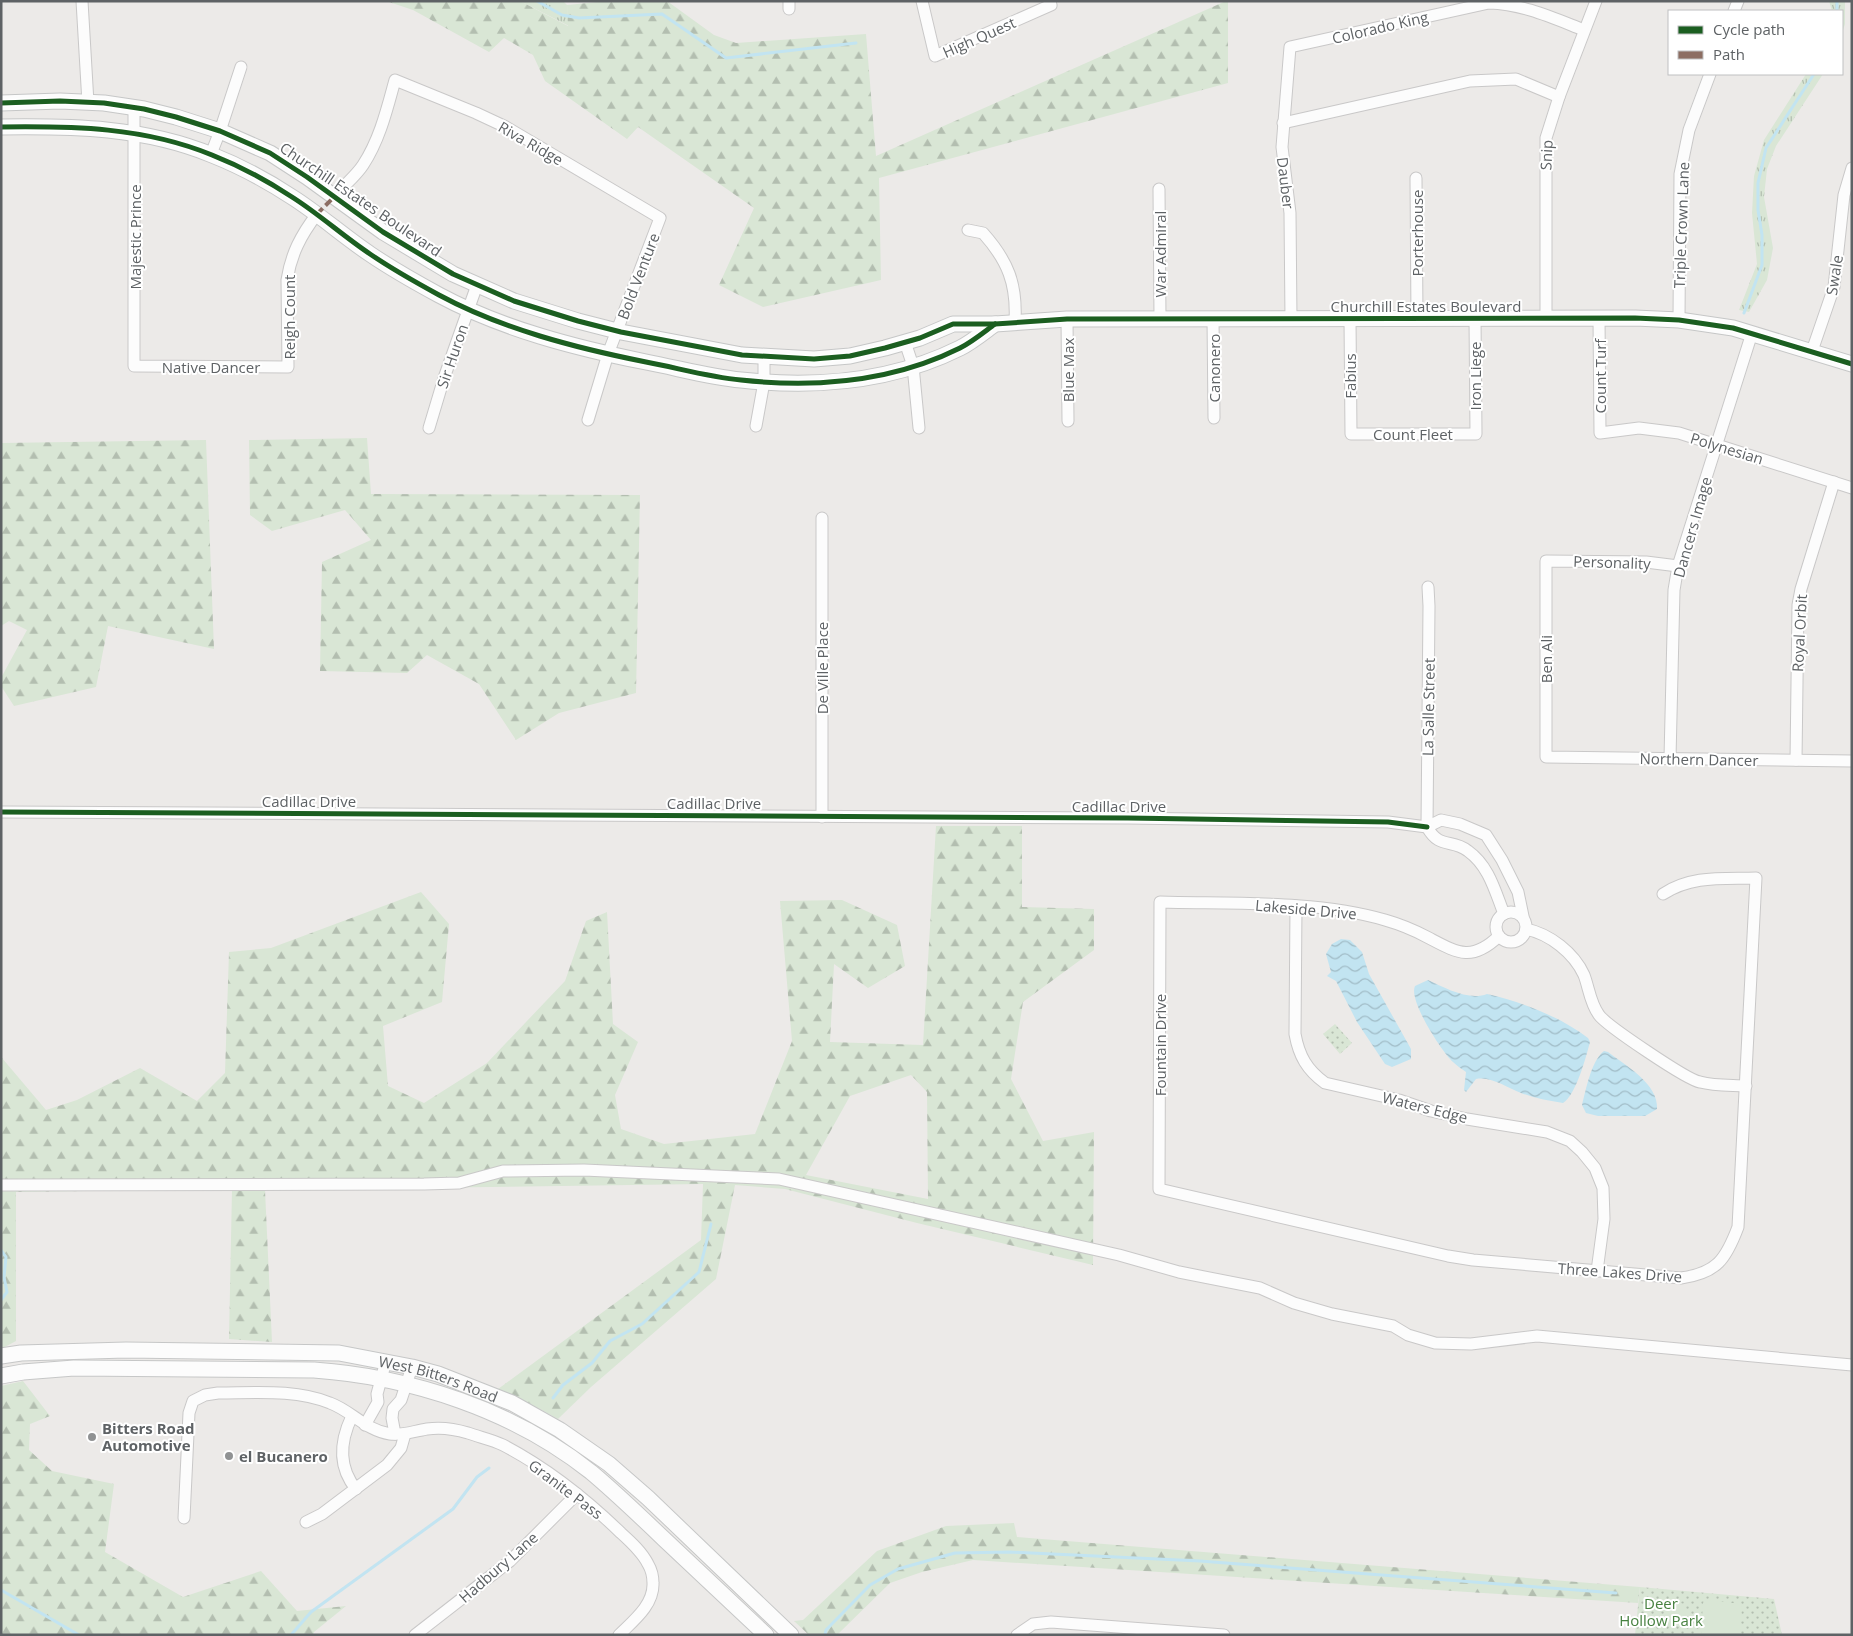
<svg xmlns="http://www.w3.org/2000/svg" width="1853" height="1636" viewBox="0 0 1853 1636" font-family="'Open Sans',sans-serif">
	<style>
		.grass { fill: url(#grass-tufts) }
		.forest { fill: url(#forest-firs); fill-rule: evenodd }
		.park { fill: url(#park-dots) }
		.garden { fill: #d9e6d5 }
		.water { fill: url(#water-waves) }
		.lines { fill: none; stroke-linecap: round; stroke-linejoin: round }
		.stream { stroke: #c2e4f1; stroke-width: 3 }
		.street-casing { stroke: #c9c8c8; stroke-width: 13 }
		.secondary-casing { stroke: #c6c7c7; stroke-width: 17 }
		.street { stroke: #fcfcfc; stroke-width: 11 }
		.secondary { stroke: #fcfcfc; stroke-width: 15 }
		.quiet { stroke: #8d6e63; stroke-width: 4; stroke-dasharray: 8 4; stroke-linecap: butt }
		.cycleway-casing { stroke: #fff; stroke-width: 8 }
		.cycleway { stroke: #1b5e20; stroke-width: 5 }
		.poi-dot { fill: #909293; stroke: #fff; stroke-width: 2 }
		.labels { text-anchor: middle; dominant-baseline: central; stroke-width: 4; stroke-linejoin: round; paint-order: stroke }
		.street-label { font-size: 15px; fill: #5e6265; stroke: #fff }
		.poi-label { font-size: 15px; font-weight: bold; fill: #5e6265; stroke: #fff; text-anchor: start }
		.park-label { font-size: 15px; fill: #478140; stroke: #fff }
	</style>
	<defs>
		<pattern id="grass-tufts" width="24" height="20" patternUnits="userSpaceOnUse" patternTransform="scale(1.25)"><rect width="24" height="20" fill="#d9e6d5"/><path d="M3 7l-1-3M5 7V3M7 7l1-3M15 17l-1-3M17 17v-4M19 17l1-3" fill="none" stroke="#b3beb0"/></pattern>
		<pattern id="forest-firs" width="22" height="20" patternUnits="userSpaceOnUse" patternTransform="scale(1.25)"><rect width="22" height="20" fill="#d9e6d5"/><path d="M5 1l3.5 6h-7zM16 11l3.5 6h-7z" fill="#b3beb0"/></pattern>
		<pattern id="park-dots" width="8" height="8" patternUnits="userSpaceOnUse" patternTransform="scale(1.25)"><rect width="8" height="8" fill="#d9e6d5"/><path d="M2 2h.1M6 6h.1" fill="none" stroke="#b3beb0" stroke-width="1.8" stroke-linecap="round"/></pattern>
		<pattern id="water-waves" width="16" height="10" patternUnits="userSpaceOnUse" patternTransform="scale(1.25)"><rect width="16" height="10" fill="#c2e4f1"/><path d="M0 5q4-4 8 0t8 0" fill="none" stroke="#a1bcc7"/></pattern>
	</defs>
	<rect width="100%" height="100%" fill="#eceae8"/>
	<g class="grass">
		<path d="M520,1H563L567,5L569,26Z"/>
		<path d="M1829,1H1845V24L1842,33V11H1832Z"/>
		<path d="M1806,74H1823L1776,146L1767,169L1764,197L1773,248L1767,280L1749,312L1739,310L1757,264L1752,213L1754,176L1764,140Z"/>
	</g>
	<g class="forest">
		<path d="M386,1H520L568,26L567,5L608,1H667L714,35L736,43L866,34L876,156L1226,1H1228V83L879,178L881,280L763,307L719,285L754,208L638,127L627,139L545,81L533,55L504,38L489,52L413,10Z"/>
		<path d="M367,438L371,494L640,495L636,693L559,713L516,740L479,684L427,655L407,673L320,671L322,562L371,540L345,510L272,531L250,515L249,440Z"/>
		<path d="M206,440L214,649L108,626L96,687L14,706L1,686V678L27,630L9,621L1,626V443Z"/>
		<path d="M936,826H1022V907L1094,909V950L1023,1002L1011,1079L1043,1141L1094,1132L1093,1265L917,1223L785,1189L735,1185L716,1279L591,1387L558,1419L540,1409L494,1392L701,1240L703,1184L265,1190L272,1342L229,1339L232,1189L16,1192V1341L1,1349V925L2,1058L46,1110L77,1100L140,1068L197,1101L225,1073L229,952L271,948L421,892L449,924L442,1002L383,1026L388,1086L424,1103L487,1063L565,981L586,921L607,912L613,1024L638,1042L615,1095L621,1129L664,1144L755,1134L792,1041L780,901L842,900L897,925L905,966L868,988L834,964L830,1042L923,1045ZM911,1075L927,1092L928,1199L806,1175L850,1096Z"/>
		<path d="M23,1381L50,1416L30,1424L29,1450L52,1471L114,1484L105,1552L183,1597L261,1571L297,1611L346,1606L314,1632L313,1635H1V1386Z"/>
		<path d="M1014,1523L1017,1537L1640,1587L1638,1603L973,1560L922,1572L890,1583L837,1635H809L794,1621L803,1620L877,1551L946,1526Z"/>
	</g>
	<g class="park">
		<path d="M1335,1024L1352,1043L1340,1054L1323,1034Z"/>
		<path d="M1640,1587L1774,1599L1782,1635H1635Z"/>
	</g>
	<g class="garden">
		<path d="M1705,1600L1742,1604L1740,1635H1701L1703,1603Z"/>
		<path d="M1668,1602L1686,1604L1685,1621L1667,1619Z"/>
	</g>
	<g class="water">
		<path d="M1341,939L1350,940L1362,952L1369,974L1411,1049V1059L1392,1067L1385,1064L1357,1022L1336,981L1327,976L1331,972L1326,954L1332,944Z"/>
		<path d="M1428,980C1445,988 1469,1001 1487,994C1522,1002 1559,1016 1588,1038L1590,1042C1586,1057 1576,1095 1563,1103C1549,1101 1534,1098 1521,1093C1507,1088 1492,1076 1476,1079L1466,1092L1464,1090L1466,1072C1462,1069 1457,1066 1453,1062C1442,1052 1408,1000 1415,986Z"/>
		<path d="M1604,1051L1608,1052C1625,1065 1659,1084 1657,1109L1645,1116H1598L1586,1113L1582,1105C1586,1090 1591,1061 1604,1051Z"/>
	</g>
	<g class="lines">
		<g class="stream">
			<path d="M537,1L562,15L579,18L662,14L726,58L856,43"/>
			<path d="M1837,1V11"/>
			<path d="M1744,313L1762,265V235L1758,210V183L1766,148L1814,74"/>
			<path d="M1,1250L6,1257L4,1277L7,1292L1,1300"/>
			<path d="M553,1398L563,1385L592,1363L610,1341L642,1324L699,1272L711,1224"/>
			<path d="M1,1590L79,1635"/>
			<path d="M291,1635L311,1612L453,1509L477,1477L489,1468"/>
			<path d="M825,1635L826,1630L870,1585L898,1569L955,1553L1010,1552L1200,1561L1616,1593"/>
		</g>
		<defs>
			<g id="street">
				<path d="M82,1L88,103"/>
				<path d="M922,1L935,56L1051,5L1050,1"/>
				<path d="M789,9V1"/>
				<path d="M1734,11L1738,1"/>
				<path d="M134,108V366L288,367L287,280C291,254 301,235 317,214"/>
				<path d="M1283,123L1470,81L1516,79L1559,97"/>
				<path d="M211,154L220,131L241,67"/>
				<path d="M1416,178L1417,318"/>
				<path d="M1159,189L1160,318"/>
				<path d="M334,197C343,186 356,176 363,165C380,139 387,109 395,80L476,113L506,127L660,218L608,354L588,420"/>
				<path d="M968,230L983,233C1008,261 1017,284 1015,321"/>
				<path d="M1213,318L1214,418"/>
				<path d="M1599,318L1600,433L1639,428L1679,433L1852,488"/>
				<path d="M1067,319L1068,421"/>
				<path d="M1291,319L1290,213L1282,147L1290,47L1489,3C1523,4 1553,18 1584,30"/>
				<path d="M1350,319L1351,434H1476L1475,318"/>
				<path d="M1546,319V138L1559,97L1596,1"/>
				<path d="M1679,320L1680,174L1689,130L1710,74"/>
				<path d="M905,342L913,366L919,428"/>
				<path d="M1812,351L1834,287L1844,195L1852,168"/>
				<path d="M756,426L764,382V356"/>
				<path d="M429,428L444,378L477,285"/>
				<path d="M1678,566L1646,562L1546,561V757L1852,761"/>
				<path d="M1670,758L1674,590L1678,566L1752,333"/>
				<path d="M1796,760L1798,605L1801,589L1834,482"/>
				<path d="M1,812L1128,818L1388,822L1427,827"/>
				<path d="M822,817V518"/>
				<path d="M1427,827L1429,606L1428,587"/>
				<path d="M1427,827L1441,820L1460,824L1486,835L1502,860L1518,892L1523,916"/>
				<path d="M1427,827C1440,850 1451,838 1468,851C1489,866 1495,891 1504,914"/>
				<path d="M1296,906L1295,1034C1299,1056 1307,1070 1325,1083L1399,1100L1431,1111L1467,1119L1547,1132L1570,1141L1582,1152L1595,1168L1603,1188L1604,1219L1597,1271"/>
				<circle cx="1511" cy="927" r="15"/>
				<path d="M1526,929C1550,934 1574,953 1584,975C1589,988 1590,1003 1599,1015C1606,1025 1687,1080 1700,1082C1715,1086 1731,1085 1746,1086"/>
				<path d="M1499,936C1471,963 1456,952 1427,937C1414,930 1399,924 1385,920C1317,900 1231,904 1160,902L1159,1189L1448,1256L1473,1260L1681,1278C1717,1273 1726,1259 1738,1227L1756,878C1723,879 1692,875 1663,894"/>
				<path d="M1,1185L424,1184L459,1183L503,1171L584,1170L779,1179L1119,1255L1179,1272L1260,1288L1294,1303L1332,1314L1393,1326L1408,1335L1435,1343L1471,1344L1537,1336L1852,1365"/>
				<path d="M352,1416C340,1441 338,1467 356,1489"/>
				<path d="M365,1425L378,1402L377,1394L386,1361"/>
				<path d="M395,1434L392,1418L393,1409L401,1400L412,1367"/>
				<path d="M184,1518L189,1413L193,1401L205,1395L218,1393C255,1393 295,1389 330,1403C352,1411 365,1430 390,1434C402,1436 414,1431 427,1429C440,1427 455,1429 468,1433C479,1437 493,1440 503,1445C547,1468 586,1499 621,1533C631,1542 642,1552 648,1564C651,1569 653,1577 653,1583C654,1605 633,1621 619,1635"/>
				<path d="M306,1522L322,1514L387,1465L401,1448L405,1434"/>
				<path d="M415,1635L510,1561L577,1494"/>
				<path d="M1017,1635L1033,1624L1051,1622L1224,1635"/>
			</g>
			<g id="secondary">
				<path d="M1,103L60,101L104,103L144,109L176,117L220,131L270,153L307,177L383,232L453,274L514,301L578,321L621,332L742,355L814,359L850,356L885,348L920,338L953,324H995L1067,319L1635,318L1679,320L1733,328L1852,364"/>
				<path d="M1,127C73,126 144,127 212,155C240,166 266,180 292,197C319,214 343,236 370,254C392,269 415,282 439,295C502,329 576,348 646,362C678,368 709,377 741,380C815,388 892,382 960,348C972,342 984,332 995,324"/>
				<path id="s1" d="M1,1356L21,1353L126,1350L339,1353L412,1367L438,1374L512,1403L560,1430L609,1464L648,1498L791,1635"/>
				<path d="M1,1376L23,1372L74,1368L314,1370C412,1377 513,1410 591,1472C616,1493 640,1516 664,1539C698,1571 732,1603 766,1635"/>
			</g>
		</defs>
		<use href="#street" class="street-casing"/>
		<use href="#secondary" class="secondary-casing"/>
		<use href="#street" class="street"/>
		<use href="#secondary" class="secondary"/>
		<path class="quiet" d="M317,214L334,197"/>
		<defs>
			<g id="cycleway">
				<path d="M1,103L60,101L104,103L144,109L176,117L220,131L270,153L307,177L383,232L453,274L514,301L578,321L621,332L742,355L814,359L850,356L885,348L920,338L953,324H995L1067,319L1635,318L1679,320L1733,328L1852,364"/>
				<path d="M1,127C73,126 144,127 212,155C240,166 266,180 292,197C319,214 343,236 370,254C392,269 415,282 439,295C502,329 576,348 646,362C678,368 709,377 741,380C815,388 892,382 960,348C972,342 984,332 995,324"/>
				<path d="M1,812L1128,818L1388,822L1427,827"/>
			</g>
		</defs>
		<use href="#cycleway" class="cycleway-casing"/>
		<use href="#cycleway" class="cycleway"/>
	</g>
	<g class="poi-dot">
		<circle cx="92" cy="1437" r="5"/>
		<circle cx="229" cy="1456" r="5"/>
	</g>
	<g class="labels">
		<g class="street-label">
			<text transform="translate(1380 27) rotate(-13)">Colorado King</text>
			<text transform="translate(979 37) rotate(-24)">High Quest</text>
			<text transform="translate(531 143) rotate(30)">Riva Ridge</text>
			<text transform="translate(1546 155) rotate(-87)">Snip</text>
			<text transform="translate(1286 183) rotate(83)">Dauber</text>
			<text transform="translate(361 199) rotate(34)">Churchill Estates Boulevard</text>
			<text transform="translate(1681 225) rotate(-88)">Triple Crown Lane</text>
			<text transform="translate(1417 233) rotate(-90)">Porterhouse</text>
			<text transform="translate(135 237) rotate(-90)">Majestic Prince</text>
			<text transform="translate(1160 254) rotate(-90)">War Admiral</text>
			<text transform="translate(1834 275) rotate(-81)">Swale</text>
			<text transform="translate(638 276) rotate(-69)">Bold Venture</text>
			<text x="1426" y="306">Churchill Estates Boulevard</text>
			<text transform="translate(289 317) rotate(-90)">Reigh Count</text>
			<text transform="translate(452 356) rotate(-71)">Sir Huron</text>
			<text x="211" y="367">Native Dancer</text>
			<text transform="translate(1214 368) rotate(-90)">Canonero</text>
			<text transform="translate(1068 370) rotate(-90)">Blue Max</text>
			<text transform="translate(1350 376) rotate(-90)">Fabius</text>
			<text transform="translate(1475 376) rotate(-90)">Iron Liege</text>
			<text transform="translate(1600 376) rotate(-90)">Count Turf</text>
			<text x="1413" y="434">Count Fleet</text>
			<text transform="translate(1727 448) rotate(17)">Polynesian</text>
			<text transform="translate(1692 527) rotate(-74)">Dancers Image</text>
			<text transform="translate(1612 562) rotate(2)">Personality</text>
			<text transform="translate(1799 633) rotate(-87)">Royal Orbit</text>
			<text transform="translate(1546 659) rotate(-90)">Ben Ali</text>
			<text transform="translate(822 668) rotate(-90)">De Ville Place</text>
			<text transform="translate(1428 707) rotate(-89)">La Salle Street</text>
			<text transform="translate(1699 759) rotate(1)">Northern Dancer</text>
			<text x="309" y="801">Cadillac Drive</text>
			<text x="714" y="803">Cadillac Drive</text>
			<text x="1119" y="806">Cadillac Drive</text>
			<text transform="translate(1306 909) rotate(5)">Lakeside Drive</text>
			<text transform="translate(1160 1045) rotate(-90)">Fountain Drive</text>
			<text transform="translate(1425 1107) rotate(14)">Waters Edge</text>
			<text transform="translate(1620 1272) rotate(4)">Three Lakes Drive</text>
			<text stroke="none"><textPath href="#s1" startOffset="441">West Bitters Road</textPath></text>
			<text transform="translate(566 1489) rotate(37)">Granite Pass</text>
			<text transform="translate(498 1567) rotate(-41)">Hadbury Lane</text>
		</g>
		<g class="poi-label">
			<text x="102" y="1428">Bitters Road<tspan x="102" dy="17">Automotive</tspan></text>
			<text x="239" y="1456">el Bucanero</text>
		</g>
		<g class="park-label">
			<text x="1661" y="1603">Deer<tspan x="1661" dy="17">Hollow Park</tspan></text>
		</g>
	</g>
	<rect width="1853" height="1636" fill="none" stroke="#5e6265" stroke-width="5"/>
	<rect x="1668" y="10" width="175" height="65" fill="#ffffff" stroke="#bfc0c1"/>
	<rect x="1678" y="26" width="25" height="8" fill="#1b5e20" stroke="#bfc0c1"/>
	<text x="1713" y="35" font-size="15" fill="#5e6265">Cycle path</text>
	<rect x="1678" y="51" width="25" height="8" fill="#8d6e63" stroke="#bfc0c1"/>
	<text x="1713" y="60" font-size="15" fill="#5e6265">Path</text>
</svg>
